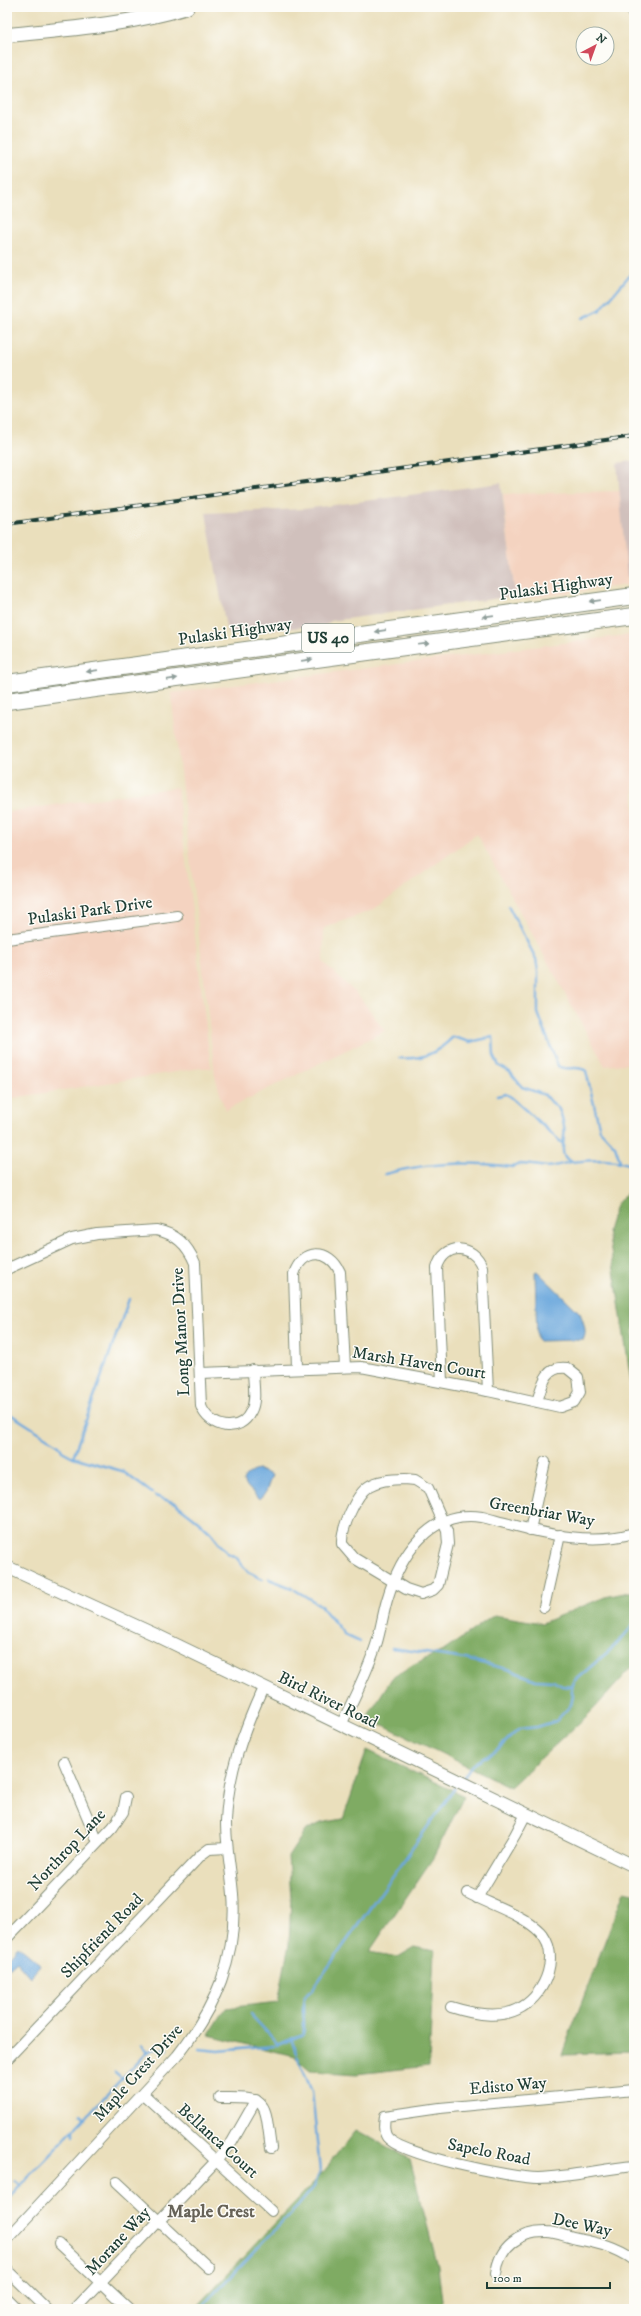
<svg xmlns="http://www.w3.org/2000/svg" width="641" height="2316" viewBox="0 0 641 2316" font-family="'IM FELL DW Pica',serif">
	<style>
		.built { fill: #f4d3c0 }
		.industrial { fill: #d0c0bc }
		.forest { fill: #7fab63; stroke: #4f744c }
		.water { fill: #6ca8dd; stroke: #467288 }
		.lines { fill: none; stroke-linecap: round; stroke-linejoin: round }
		.stream { stroke: #6ca8dd; stroke-width: 2.5 }
		.minor-casing { stroke: #848e78; stroke-width: 12 }
		.tertiary-casing { stroke: #848e78; stroke-width: 14 }
		.secondary-casing { stroke: #848e78; stroke-width: 16 }
		.trunk-casing { stroke: #848e78; stroke-width: 18 }
		.minor { stroke: #fff; stroke-width: 10 }
		.tertiary { stroke: #fff; stroke-width: 12 }
		.secondary { stroke: #fff; stroke-width: 14 }
		.trunk { stroke: #fff; stroke-width: 16 }
		.rail-casing { stroke: #1f3d34; stroke-width: 4 }
		.rail { stroke: #fdfcf7; stroke-width: 2.5; stroke-dasharray: 8; stroke-linecap: butt }
		.oneway { fill: #8f9e9a }
		.labels { text-anchor: middle; dominant-baseline: central; stroke-width: 3; stroke-linejoin: round; paint-order: stroke }
		.shield { fill: #fdfcf7; stroke: #62766e; stroke-width: 1 }
		.shield-label { font-size: 16px; font-weight: bold; fill: #1f3d34 }
		.street-label { font-size: 17px; fill: #1f3d34; stroke: #fdfcf7 }
		.neighbourhood-label { font-size: 18px; font-weight: bold; fill: #676358; stroke: #fdfcf7 }
	</style>
	<rect width="100%" height="100%" fill="#fdfcf7"/>
	<filter id="ink" filterUnits="userSpaceOnUse"><feTurbulence type="fractalNoise" baseFrequency=".025" numOctaves="2"/><feDisplacementMap in="SourceGraphic" scale="8" xChannelSelector="R" yChannelSelector="G"/><feConvolveMatrix kernelMatrix="1 2 1 2 8 2 1 2 1" color-interpolation-filters="sRGB"/></filter>
	<filter id="wash" filterUnits="userSpaceOnUse"><feTurbulence type="fractalNoise" baseFrequency=".012" numOctaves="4" result="noise"/><feDisplacementMap in="SourceGraphic" scale="16" xChannelSelector="R" yChannelSelector="G"/><feGaussianBlur stdDeviation="0.9" result="paint"/><feColorMatrix in="noise" values="0 0 0 0 0 0 0 0 0 0 0 0 0 0 0 0 0 1.4 0 .05"/><feComposite in="paint" operator="in"/></filter>
	<g filter="url(#wash)">
		<rect width="100%" height="100%" fill="#eadfbc"/>
		<g class="built">
			<path d="M620,491L628,585L515,600L503,494Z"/>
			<path d="M634,634V1063L605,1066L477,834L373,910L324,928L323,962L359,996L385,1031L225,1110L215,1076L171,693Z"/>
			<path d="M177,787L211,1068H200L7,1099V812Z"/>
		</g>
		<g class="industrial">
			<path d="M634,461V576L627,577L617,463Z"/>
			<path d="M501,483L515,596L331,621L326,625L227,634L206,513L304,509Z"/>
		</g>
		<g class="forest">
			<path d="M633,1186H634V1401L608,1231L616,1205Z"/>
			<path d="M634,1591V1665L592,1711L510,1787L367,1717L392,1678L414,1664L445,1650L494,1615L542,1623L605,1597Z"/>
			<path d="M367,1750L464,1796L433,1858L369,1952L398,1957L415,1947L434,1951L429,2066L356,2074L311,2071L294,2056L209,2035L226,2008L278,2002L289,1944L291,1898L288,1857L305,1831L321,1823L343,1819Z"/>
			<path d="M624,1891L634,1893V2052L562,2054Z"/>
			<path d="M356,2130L410,2159L438,2267L443,2309H194L316,2180Z"/>
		</g>
		<g class="water">
			<path d="M537,1271L580,1313C583,1321 588,1332 583,1340L539,1341L537,1339L535,1272Z"/>
			<path d="M258,1470L272,1475L266,1492L259,1499L243,1482C244,1475 252,1471 258,1470Z"/>
			<path d="M18,1946L41,1965L30,1977L16,1961L8,1968L7,1967V1959Z"/>
		</g>
		<g class="lines">
			<g class="stream">
				<path d="M583,318L600,310L634,270"/>
				<path d="M508,905L536,959L538,971V1013L558,1066C567,1072 577,1064 586,1071L600,1130L615,1146L620,1161"/>
				<path d="M399,1058C423,1060 437,1053 453,1037L470,1042L493,1037L494,1056L499,1066L510,1072L522,1087L545,1095C548,1102 554,1102 558,1108C561,1112 563,1121 564,1126C567,1138 555,1157 573,1162"/>
				<path d="M497,1096L506,1094L511,1097L562,1143"/>
				<path d="M385,1174C428,1162 469,1161 512,1167C515,1167 517,1164 520,1164C529,1164 538,1166 547,1167C555,1167 564,1163 571,1162C590,1160 618,1157 634,1167"/>
				<path d="M7,1225V1227"/>
				<path d="M7,1412L59,1445L62,1451L73,1457L122,1471L152,1493"/>
				<path d="M73,1457L129,1299"/>
				<path d="M155,1496L175,1503L197,1520L211,1533L227,1553L236,1557L248,1572L263,1579"/>
				<path d="M269,1579L292,1588"/>
				<path d="M295,1590L320,1605L345,1635L360,1642"/>
				<path d="M392,1648L465,1659L507,1669L536,1680L553,1681L562,1686L571,1687"/>
				<path d="M463,1778L471,1766L498,1749L519,1729L537,1727L556,1721L571,1705L573,1696L571,1687L573,1682L617,1644L634,1624"/>
				<path d="M251,2015L279,2045"/>
				<path d="M292,2041L296,2053"/>
				<path d="M141,2045L148,2051"/>
				<path d="M278,2045L303,2034C308,2019 295,2001 312,1990L455,1788"/>
				<path d="M200,2049L218,2051L275,2046"/>
				<path d="M115,2072L122,2078"/>
				<path d="M81,2113L85,2119"/>
				<path d="M74,2136V2129"/>
				<path d="M15,2181L20,2185"/>
				<path d="M7,2200L145,2054L153,2049H167"/>
				<path d="M199,2309L298,2206L314,2187L320,2171L312,2091L297,2056"/>
			</g>
		</g>
	</g>
	<g filter="url(#ink)">
		<g class="lines">
			<defs>
				<g id="minor">
					<path d="M630,7L634,16"/>
					<path d="M7,939L177,916"/>
					<path d="M7,1269L72,1239L97,1234L156,1230C176,1234 187,1244 195,1263L201,1406C209,1428 240,1435 251,1411C257,1400 253,1383 253,1370"/>
					<path d="M297,1368L294,1274C303,1248 329,1248 340,1272L345,1367"/>
					<path d="M200,1373L361,1367L488,1391L560,1407L574,1402L580,1392L578,1377L567,1368C545,1365 542,1386 537,1402"/>
					<path d="M442,1382L437,1268C444,1242 474,1244 482,1267L488,1391"/>
					<path d="M405,1479L415,1480L428,1488L447,1531L448,1544L438,1585L433,1590L421,1594L406,1589L354,1558L342,1544C341,1529 356,1494 369,1486C379,1480 394,1479 405,1479Z"/>
					<path d="M530,1530L545,1462"/>
					<path d="M544,1607L560,1535"/>
					<path d="M341,1725C354,1698 368,1671 377,1642C381,1628 383,1614 387,1600C400,1556 429,1509 482,1517C491,1519 500,1522 509,1524C549,1535 593,1545 634,1533"/>
					<path d="M64,1762L98,1842"/>
					<path d="M477,1898L515,1835L526,1814"/>
					<path d="M7,1938L113,1827L123,1812L126,1797"/>
					<path d="M451,2007C473,2014 501,2020 522,2007C546,1993 561,1954 540,1932C524,1915 489,1904 468,1893"/>
					<path d="M7,2059L201,1855L209,1849L227,1848"/>
					<path d="M634,2090L440,2108L385,2116C384,2123 383,2131 387,2137C400,2155 513,2178 538,2178C570,2177 602,2169 634,2166"/>
					<path d="M143,2094L271,2211"/>
					<path d="M220,2098C270,2097 264,2101 271,2148"/>
					<path d="M117,2182L209,2268"/>
					<path d="M7,2239L177,2056C215,2008 238,1957 233,1894C231,1870 226,1846 226,1822C228,1772 243,1732 263,1688"/>
					<path d="M59,2244L129,2309"/>
					<path d="M7,2270L47,2309"/>
					<path d="M496,2274C499,2247 519,2231 547,2232C556,2232 567,2237 577,2239C598,2243 616,2247 634,2260"/>
					<path d="M7,2299L17,2309"/>
					<path d="M75,2309L216,2161L232,2142L256,2100"/>
				</g>
				<path id="tertiary" d="M7,1567L156,1635L634,1866"/>
				<path id="secondary" d="M7,35C68,29 128,25 187,7"/>
				<g id="trunk">
					<path d="M7,683L634,596"/>
					<path d="M7,701L634,616"/>
				</g>
			</defs>
			<use href="#minor" class="minor-casing"/>
			<use href="#tertiary" class="tertiary-casing"/>
			<use href="#secondary" class="secondary-casing"/>
			<use href="#trunk" class="trunk-casing"/>
			<use href="#minor" class="minor"/>
			<use href="#tertiary" class="tertiary"/>
			<use href="#secondary" class="secondary"/>
			<use href="#trunk" class="trunk"/>
			<defs>
				<path id="rail" d="M7,524L634,436"/>
			</defs>
			<use href="#rail" class="rail-casing"/>
			<use href="#rail" class="rail"/>
		</g>
		<defs><path id="oneway-solid" d="M-6-.8H1V-3.2L6.5 0L1 3.2V.8H-6Z"/></defs>
		<g class="oneway">
			<use href="#oneway-solid" transform="translate(595 601) rotate(172)"/>
			<use href="#oneway-solid" transform="translate(488 616) rotate(172)"/>
			<use href="#oneway-solid" transform="translate(380 631) rotate(172)"/>
			<use href="#oneway-solid" transform="translate(424 644) rotate(-7)"/>
			<use href="#oneway-solid" transform="translate(307 660) rotate(-8)"/>
			<use href="#oneway-solid" transform="translate(92 671) rotate(172)"/>
			<use href="#oneway-solid" transform="translate(172 679) rotate(-8)"/>
		</g>
	</g>
	<g class="labels">
		<rect class="shield" x="302" y="624" width="52" height="28" rx="3"/>
		<g class="shield-label">
			<text x="328" y="638">US 40</text>
		</g>
		<g class="street-label">
			<text transform="translate(556 587) rotate(-8)">Pulaski Highway</text>
			<text transform="translate(235 632) rotate(-8)">Pulaski Highway</text>
			<text transform="translate(90 911) rotate(-8)">Pulaski Park Drive</text>
			<text transform="translate(181 1332) rotate(-93)">Long Manor Drive</text>
			<text transform="translate(419 1363) rotate(9)">Marsh Haven Court</text>
			<text transform="translate(542 1512) rotate(10)">Greenbriar Way</text>
			<text transform="translate(328 1700) rotate(26)">Bird River Road</text>
			<text transform="translate(67 1850) rotate(-47)">Northrop Lane</text>
			<text transform="translate(102 1936) rotate(-46)">Shipfriend Road</text>
			<text transform="translate(138 2073) rotate(-48)">Maple Crest Drive</text>
			<text transform="translate(508 2086) rotate(-5)">Edisto Way</text>
			<text transform="translate(218 2141) rotate(42)">Bellanca Court</text>
			<text transform="translate(489 2152) rotate(11)">Sapelo Road</text>
			<text transform="translate(582 2225) rotate(12)">Dee Way</text>
			<text transform="translate(118 2241) rotate(-47)">Morane Way</text>
		</g>
		<g class="neighbourhood-label">
			<text x="211" y="2212">Maple Crest</text>
		</g>
	</g>
	<rect width="641" height="2316" fill="none" stroke="#fdfcf7" stroke-width="24"/>
	<g transform="translate(595 46) rotate(41)"><circle r="19" fill="#fdfcf7" stroke="#a4b0a9"/>
	<path d="M0-3L7 15L0 10L-7 15Z" fill="#d1495b"/>
	<text y="-6" font-size="11" font-weight="bold" text-anchor="middle" fill="#1f3d34">N</text>
	</g>
	<path d="M487 2282v6h123v-6" fill="none" stroke="#1f3d34" stroke-width="2"/>
	<text x="493" y="2282" font-size="12" fill="#1f3d34" stroke="#fdfcf7" stroke-width="3" paint-order="stroke">100 m</text>
</svg>
